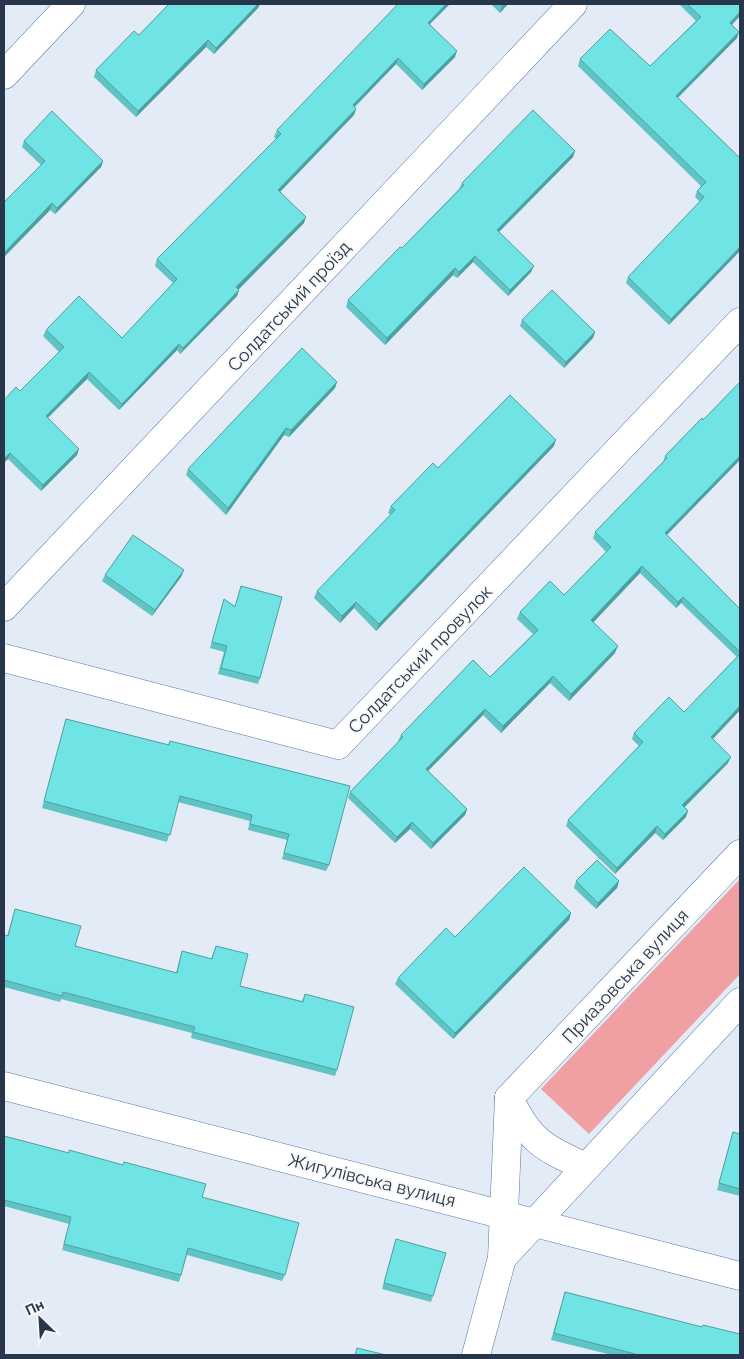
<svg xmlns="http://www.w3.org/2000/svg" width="744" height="1359" viewBox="0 0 744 1359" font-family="Raleway,sans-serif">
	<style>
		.green { fill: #f09fa3 }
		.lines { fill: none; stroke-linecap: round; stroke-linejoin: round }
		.minor-casing { stroke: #587aa9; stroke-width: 29 }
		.tertiary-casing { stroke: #587aa9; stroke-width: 29 }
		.minor { stroke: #fff; stroke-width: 28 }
		.tertiary { stroke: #fff; stroke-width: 28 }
		.wall { fill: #60c4c5 }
		.shaded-wall { fill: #4ea0a0 }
		.building { fill: #70e4e5; stroke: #4ea0a0 }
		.labels { text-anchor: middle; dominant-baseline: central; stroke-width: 4; stroke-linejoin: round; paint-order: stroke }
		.street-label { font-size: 18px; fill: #27364a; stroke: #f7f7f7 }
	</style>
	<rect width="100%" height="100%" fill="#e3ebf6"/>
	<path class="green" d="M740,879V974L589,1134L541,1089Z"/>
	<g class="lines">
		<defs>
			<g id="minor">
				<path d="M4,75L71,4"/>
				<path d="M4,607L573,4"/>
				<path d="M4,658L338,745L740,322"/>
				<path d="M4,1086L740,1276"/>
			</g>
			<g id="tertiary">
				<path d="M509,1098L740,854"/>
				<path d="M509,1098C530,1142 543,1147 585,1167"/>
				<path d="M502,1258L740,1002"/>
				<path d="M476,1355L502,1258L509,1098"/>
			</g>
		</defs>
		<use href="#minor" class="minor-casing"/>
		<use href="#tertiary" class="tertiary-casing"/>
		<use href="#minor" class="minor"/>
		<use href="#tertiary" class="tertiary"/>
	</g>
	<g class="wall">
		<path d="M169,4H260L258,8L214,54L206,47L136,117L94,77L96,70L139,35Z"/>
		<path d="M491,4H508L500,13Z"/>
		<path d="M679,4H740V16L732,25L737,38L678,98L740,158L669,325L626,283L628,277L700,202L695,197L697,191L701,186L578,66L580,59L650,66L696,21Z"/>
		<path d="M430,24L455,57L422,90L396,64L355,107L356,109L354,115L280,192L304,223L239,289V290L237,296L180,354L177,350L119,410L87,379L48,418L77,455L41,491L8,459L20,391L59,352L43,336L46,330L122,338L173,283L155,266L157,259L276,139L274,137L277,130Z"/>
		<path d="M24,141L103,161L101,167L55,214L50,210L4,257V202L41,165L22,147Z"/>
		<path d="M575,151L573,157L499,232L531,272L508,296L473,262L457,278L453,275L385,345L346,307L348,300L402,248L459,189L462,183Z"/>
		<path d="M522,320L595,332L593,338L564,368L520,326Z"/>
		<path d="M337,382L335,388L289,437L284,435L226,515L186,475L188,469Z"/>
		<path d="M702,418L667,535L740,609V710L713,739L728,763L684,807L686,817L663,840L655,833L615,874L566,826L568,820L639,746L632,739L634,733L684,712L737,657L681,603L676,608L640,573L593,622L615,653L569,701L550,683L501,733L483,715L428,771L467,809L465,815L431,849L410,829L395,843L348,798L350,792L399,742L398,741L401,735L490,677L533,634L517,619L520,612L564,595L606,552L593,538L595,532L663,462L665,456Z"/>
		<path d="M554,446L376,631L354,608L340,623L314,598L317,591L391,515L388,513L391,506L438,468Z"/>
		<path d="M184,570L181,577L152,616L102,581L105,575Z"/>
		<path d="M241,586L260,678L258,684L218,674L224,652L210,648L224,599L235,606Z"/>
		<path d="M66,719L168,745L170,741L329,865L326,871L282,859L287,840L248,830L250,821L178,802L167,842L42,808Z"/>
		<path d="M576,881H619L617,888L596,909L574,888Z"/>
		<path d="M15,909L75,946L176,973L182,951L211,959L216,946L240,986L302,1001L305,994L337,1070L335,1076L191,1038L192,1033L61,999L60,1002L4,987V935L7,936Z"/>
		<path d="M571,913L569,920L453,1039L395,984L398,978L455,937Z"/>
		<path d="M733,1132L740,1134V1196L717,1190Z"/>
		<path d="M4,1136L202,1197L285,1275L282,1281L187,1255L179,1282L62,1250L69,1224L4,1206Z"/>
		<path d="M396,1239L433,1296L431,1302L382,1289Z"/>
		<path d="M565,1292L740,1355H612L551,1340Z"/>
	</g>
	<g class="shaded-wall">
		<path d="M258,4H260L258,8L214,54L216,48Z"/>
		<path d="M446,4H450L425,29L428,23Z"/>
		<path d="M505,4H508L500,13L502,6Z"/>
		<path d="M740,12V16L727,29L730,23Z"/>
		<path d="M739,32L737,38L673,102L676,96Z"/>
		<path d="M208,40L206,47L136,117L138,111Z"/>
		<path d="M457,51L455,57L422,90L424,84Z"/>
		<path d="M398,58L396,64L350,111L353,105Z"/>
		<path d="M356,109L354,115L276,196L278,190Z"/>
		<path d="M575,151L573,157L495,236L497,230Z"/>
		<path d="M103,161L101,167L55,214L57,208Z"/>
		<path d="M52,203L50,210L4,257V253Z"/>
		<path d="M306,217L304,223L234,294L236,287Z"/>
		<path d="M740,247V251L669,325L671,319Z"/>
		<path d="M475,256L473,262L457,278L459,272Z"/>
		<path d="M534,266L531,272L508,296L510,290Z"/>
		<path d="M455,268L453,275L385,345L387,338Z"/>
		<path d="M239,290L237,296L180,354L183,348Z"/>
		<path d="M595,332L593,338L564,368L566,362Z"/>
		<path d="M179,344L177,350L119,410L122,404Z"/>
		<path d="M89,372L87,379L43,422L46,416Z"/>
		<path d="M337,382L335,388L289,437L291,430Z"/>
		<path d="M286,428L284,435L226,515L228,508Z"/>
		<path d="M556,440L554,446L376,631L379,624Z"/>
		<path d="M79,449L77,455L41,491L43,485Z"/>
		<path d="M10,453L8,459L4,463V459Z"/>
		<path d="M740,456V460L663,539L665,533Z"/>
		<path d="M642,566L640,573L589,627L591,620Z"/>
		<path d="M184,570L181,577L152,616L155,610Z"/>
		<path d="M683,597L681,603L676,608L678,602Z"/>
		<path d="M356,602L354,608L340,623L342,616Z"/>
		<path d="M618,646L615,653L569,701L571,694Z"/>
		<path d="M553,676L550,683L501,733L503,726Z"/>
		<path d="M740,706V710L708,744L711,737Z"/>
		<path d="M485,709L483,715L423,776L426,769Z"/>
		<path d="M731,757L728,763L680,812L682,805Z"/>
		<path d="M467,809L465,815L431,849L433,843Z"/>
		<path d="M688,811L686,817L663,840L665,834Z"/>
		<path d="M412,822L410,829L395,843L397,837Z"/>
		<path d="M657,826L655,833L615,874L617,868Z"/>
		<path d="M619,881L617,888L596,909L598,903Z"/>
		<path d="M571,913L569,920L453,1039L455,1033Z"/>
	</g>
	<g class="building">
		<path d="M169,4H258L216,48L208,40L138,111L96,70L134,31L139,35Z"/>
		<path d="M398,4H446L428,23L457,51L424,84L398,58L353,105L356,109L278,190L306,217L236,287L239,290L183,348L179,344L122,404L89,372L46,416L79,449L43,485L10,453L4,459V400L16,387L20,391L64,347L46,330L79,296L122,338L177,279L157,259L281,134L277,130Z"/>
		<path d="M687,4H740V12L730,23L739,32L676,96L740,158V247L671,319L628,277L704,197L697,191L706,182L580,59L610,29L650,66L701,17Z"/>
		<path d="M533,110L575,151L497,230L534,266L510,290L475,256L459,272L455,268L387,338L348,300L400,247L402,248L464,185L462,183Z"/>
		<path d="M52,111L103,161L57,208L52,203L4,253V202L45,161L24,141Z"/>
		<path d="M552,290L595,332L566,362L522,320Z"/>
		<path d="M302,348L337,382L291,430L286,428L228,508L188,469Z"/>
		<path d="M740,382V456L665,533L740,609V652L683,597L678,602L642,566L591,620L618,646L571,694L553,676L503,726L485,709L426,769L467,809L433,843L412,822L397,837L350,792L403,737L401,735L473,660L490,677L538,630L520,612L550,581L564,595L611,547L595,532L667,458L665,456L702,418L703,420Z"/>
		<path d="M510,395L556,440L379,624L356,602L342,616L317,591L395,510L391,506L433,463L438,468Z"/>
		<path d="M133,535L184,570L155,610L105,575Z"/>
		<path d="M241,586L282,597L260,678L221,668L227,646L212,642L224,599L235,607Z"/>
		<path d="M740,654V706L711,737L731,757L682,805L688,811L665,834L657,826L617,868L568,820L643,742L634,733L669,697L684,712Z"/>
		<path d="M66,719L169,745L170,741L350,786L329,865L284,853L289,834L250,824L252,815L180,796L170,835L44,801Z"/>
		<path d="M597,860L619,881L598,903L576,881Z"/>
		<path d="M524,867L571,913L455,1033L398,978L446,928L455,937Z"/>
		<path d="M15,909L81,926L75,946L177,973L182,951L212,959L216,946L248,954L240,986L303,1002L305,994L354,1007L337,1070L193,1032L195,1027L63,992L62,996L4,980V935L8,936Z"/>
		<path d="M733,1132L740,1134V1189L719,1183Z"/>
		<path d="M4,1136L69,1153V1150L123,1165L124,1162L206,1184L202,1197L299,1223L285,1275L188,1248L181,1275L64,1244L71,1217L4,1200Z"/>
		<path d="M396,1239L446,1253L433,1296L384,1283Z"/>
		<path d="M565,1292L702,1327L703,1325L740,1334V1355H639L554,1333Z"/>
		<path d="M357,1348L386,1355H355Z"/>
	</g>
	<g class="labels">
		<g class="street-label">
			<text transform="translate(289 306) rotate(-47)">Солдатський проїзд</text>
			<text transform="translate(420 659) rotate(-46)">Солдатський провулок</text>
			<text transform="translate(625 976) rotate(-47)">Приазовська вулиця</text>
			<text transform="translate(372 1180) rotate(14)">Жигулівська вулиця</text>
		</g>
	</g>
	<rect width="744" height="1359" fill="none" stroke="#27364a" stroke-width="10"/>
	<g transform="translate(40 1319) rotate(335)" stroke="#f7f7f7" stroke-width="4" paint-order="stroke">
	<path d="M0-4L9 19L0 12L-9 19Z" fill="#27364a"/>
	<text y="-8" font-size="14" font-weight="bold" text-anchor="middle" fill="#27364a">Пн</text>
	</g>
</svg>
